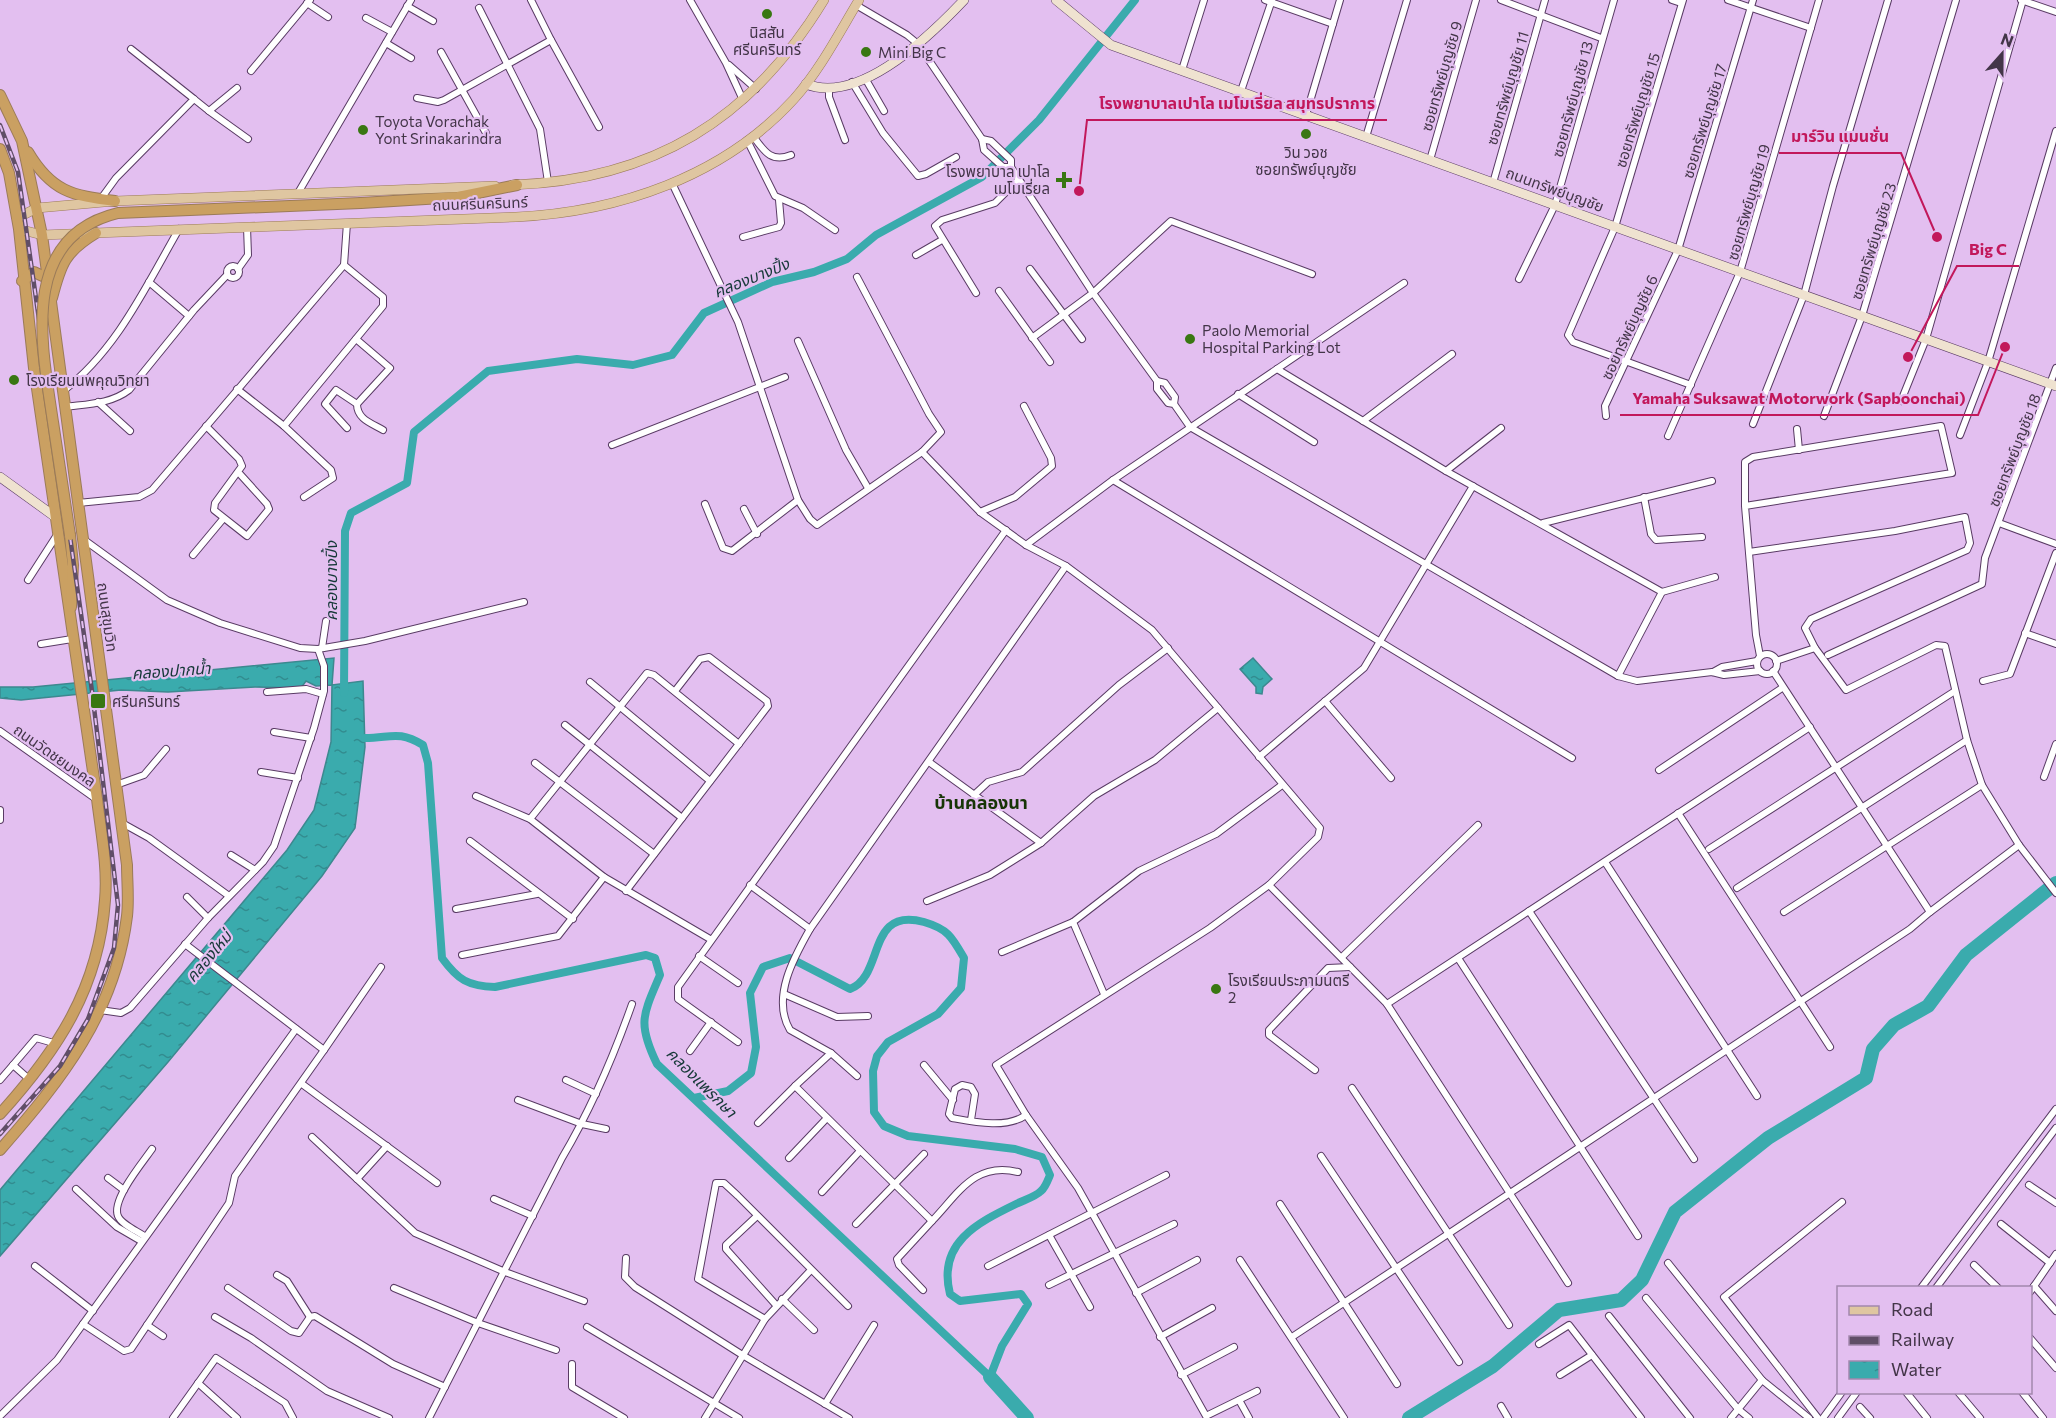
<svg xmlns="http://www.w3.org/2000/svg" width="2056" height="1418" viewBox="0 0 2056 1418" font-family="Commissioner,'Noto Sans Thai',sans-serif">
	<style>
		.water { fill: url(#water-ripples); stroke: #3d888f; stroke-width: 1.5 }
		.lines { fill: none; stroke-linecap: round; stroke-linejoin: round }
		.canal { stroke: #3aabad; stroke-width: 8 }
		.river { stroke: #3aabad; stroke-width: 14 }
		.street-casing { stroke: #593b64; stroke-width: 8 }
		.secondary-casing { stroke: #593b64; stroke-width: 10 }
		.primary-casing { stroke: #9b7b59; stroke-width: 10 }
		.highway-casing { stroke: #9b7b59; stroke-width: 12 }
		.street { stroke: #fff; stroke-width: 6 }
		.secondary { stroke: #efe2d0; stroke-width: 9 }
		.primary { stroke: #dfc6a1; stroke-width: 9 }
		.highway { stroke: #caa062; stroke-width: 10 }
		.rail-casing { stroke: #604e67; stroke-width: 4.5 }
		.rail { stroke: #e3bff0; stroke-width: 2; stroke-dasharray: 7; stroke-linecap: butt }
		.highway-bridge-casing { stroke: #9b7b59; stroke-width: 12; stroke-linecap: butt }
		.highway-bridge { stroke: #caa062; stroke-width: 10 }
		.poi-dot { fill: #397712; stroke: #e3bff0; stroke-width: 2 }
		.labels { text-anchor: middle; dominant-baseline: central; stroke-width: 4.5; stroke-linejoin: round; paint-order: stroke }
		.poi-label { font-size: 15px; fill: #433548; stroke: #e3bff0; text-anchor: start }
		.street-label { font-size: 15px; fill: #433548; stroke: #e3bff0 }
		.water-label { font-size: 16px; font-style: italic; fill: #163838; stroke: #e3bff0 }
		.quarter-label { font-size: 18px; font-weight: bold; fill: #173506; stroke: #e3bff0 }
		.leader { fill: none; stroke: #c2185b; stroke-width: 2 }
		.callout-dot { fill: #c2185b; stroke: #e3bff0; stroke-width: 2 }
		.callout-label { font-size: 16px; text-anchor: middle; font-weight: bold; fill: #c2185b; stroke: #e3bff0; stroke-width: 4.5; stroke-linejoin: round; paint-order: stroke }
	</style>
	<defs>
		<pattern id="water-ripples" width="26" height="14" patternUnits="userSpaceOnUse" patternTransform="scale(1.5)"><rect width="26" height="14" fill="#3aabad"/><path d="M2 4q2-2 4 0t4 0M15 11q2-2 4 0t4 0" fill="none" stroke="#328c8f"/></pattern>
	</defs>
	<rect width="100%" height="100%" fill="#e3bff0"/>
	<g class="water">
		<path d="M334,658L332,685L363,681L365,747L355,828L322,876L168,1062L0,1256V1190L287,850L314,810L331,742L332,685L316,686L306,681L301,688L255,687L168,692L121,690L21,700L0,698V687H33Z"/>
		<path d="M1253,658L1272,679L1263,687L1262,694L1256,693V687L1240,669Z"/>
	</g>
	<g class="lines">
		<g class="canal">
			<path d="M344,693L345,531L351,513L407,483L414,432L488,371L577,359L633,365L672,355L704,313L772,282L814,272L847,259L876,235L982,177L1039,120L1135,0"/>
			<path d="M365,738C391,738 398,730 423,745L428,763L442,958C458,980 468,986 495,987L646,955L655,958L660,975C643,1015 637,1023 657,1064L990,1377L1002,1346L1028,1304L1021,1294L960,1301L950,1294C937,1243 977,1223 1016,1204C1024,1200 1035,1197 1041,1191C1045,1188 1048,1180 1050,1175L1042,1157L1015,1149L908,1136L884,1126L874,1112L873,1071L877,1056L888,1042L938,1014L961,988L964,958C952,937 948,929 924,922C866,906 885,976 850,989L790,958L763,967L750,993L756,1047L751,1073L728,1091L694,1098"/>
		</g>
		<g class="river">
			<path d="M990,1377L1027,1418"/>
			<path d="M1409,1418L1493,1366L1559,1310L1621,1300L1642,1280L1675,1212L1768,1138L1866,1078L1873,1049L1894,1025L1928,1006L1966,955L2056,883"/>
		</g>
		<defs>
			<g id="street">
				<path d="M690,0L726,63L743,100"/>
				<path d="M1265,0L1333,24"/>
				<path d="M1501,0L1601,38"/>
				<path d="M1672,0L1681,3"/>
				<path d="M1683,0L1615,227L1568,335L1573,342L1691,385"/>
				<path d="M1728,0L1811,28"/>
				<path d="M2021,0L2056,12"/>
				<path d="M307,3L328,17"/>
				<path d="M856,5L907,35L918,44L982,139L984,150L1003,167H1011"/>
				<path d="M407,6L433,21"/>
				<path d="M479,8L540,129L548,182"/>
				<path d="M366,18L392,32"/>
				<path d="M551,40L599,127"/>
				<path d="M386,43L411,58"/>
				<path d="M441,52L486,133"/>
				<path d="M729,65L756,89"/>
				<path d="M1182,70L1204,0"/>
				<path d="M251,71L310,0"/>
				<path d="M865,78L884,111"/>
				<path d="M852,82L883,133L918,176L926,174L956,157"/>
				<path d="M829,89V97L845,140"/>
				<path d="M1241,91L1272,0"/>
				<path d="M417,98L438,102L444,100L551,40L531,0"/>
				<path d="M194,99L209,111L237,88"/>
				<path d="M209,111L248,139"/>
				<path d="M1306,115L1340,0"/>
				<path d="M753,136C764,151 771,163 791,155"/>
				<path d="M1366,137L1407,0"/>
				<path d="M982,139L991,141L1011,160V167L1093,293L1157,381V389L1168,403L1174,404L1190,427L1618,676L1637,681L1712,672L1724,675L1760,671"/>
				<path d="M747,140L775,196L803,208L835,230"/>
				<path d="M1430,160L1476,0"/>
				<path d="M672,183L738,322L798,500L810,519L817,525L922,452L941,432L929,414L857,277"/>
				<path d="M1493,183L1545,0"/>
				<path d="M298,193L411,0"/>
				<path d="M100,200L116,178L194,99L131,49"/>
				<path d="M743,237L779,227L781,223L779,200"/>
				<path d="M916,255L942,240"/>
				<circle cx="233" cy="272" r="6"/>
				<path d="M238,269L248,255L247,227"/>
				<path d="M1030,269L1082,339"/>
				<path d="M1519,279L1555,205L1614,0"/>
				<path d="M149,282L189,316"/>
				<path d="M999,291L1050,362"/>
				<path d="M976,293L935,226L942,220L995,203L1019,179"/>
				<path d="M1032,338L1093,293L1171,221L1312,274"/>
				<path d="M356,339L390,368L357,404C357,419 371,423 383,430"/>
				<path d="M798,341L846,450L868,488"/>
				<path d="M1277,369L1446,471L1662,592L1618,676"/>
				<path d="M1157,381L1165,383L1175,397L1174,404"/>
				<path d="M237,389L284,426L331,470L333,478L304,497"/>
				<path d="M63,391C117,350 146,286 179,229"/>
				<path d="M1238,394L1314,442"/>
				<path d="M1901,401L1926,339L2023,0"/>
				<path d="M98,402L130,431"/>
				<path d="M65,407C87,404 111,404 129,390L194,310L227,275"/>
				<path d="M1606,416L1605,406L1678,250L1753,0"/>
				<path d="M1824,416L1862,316L1956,0"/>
				<path d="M1363,421L1452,354"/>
				<path d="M1753,424L1804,295L1833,186L1888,0"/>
				<path d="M206,426L239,459L242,466L215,503L214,510L247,536L269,509L267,504L239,473"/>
				<path d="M284,426L383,306V297L344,265"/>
				<path d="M347,428L325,404L336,390L357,404"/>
				<path d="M1797,429L1799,450"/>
				<path d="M1960,435L1988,362L2056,131"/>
				<path d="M1668,436L1740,272L1819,0"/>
				<path d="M612,445L785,377"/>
				<path d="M922,452L980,512L1026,545L1066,566L1152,630L1320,828L1318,837L1269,885L1387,1004L1568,1283"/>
				<path d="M1446,471L1501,428"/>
				<path d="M1113,480L1572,758"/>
				<path d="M1644,497L1651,534L1656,540L1702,537"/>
				<path d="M78,503L139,497L152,490L344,265L347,223"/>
				<path d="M705,504L723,548L732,551L798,500"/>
				<path d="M1745,506L1952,473L1941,426L1753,457L1745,462V506L1756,635L1760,656"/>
				<path d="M744,509L757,534"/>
				<path d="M980,512L1015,497L1052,466L1051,458L1024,406"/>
				<path d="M1543,523L1712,481"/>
				<path d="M1999,523L2056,544"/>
				<path d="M83,539L167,600L220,623L300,648L318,649L365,641L524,602"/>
				<path d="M1026,545L1113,480L1404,283"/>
				<path d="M1749,552L1895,531L1965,517L1970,543L1967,550L1811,619L1805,628L1815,648L1846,690L1936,645L1945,646L1967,740L1982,785L2019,845L2056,893"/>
				<path d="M193,555L223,519"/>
				<path d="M28,580L57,535"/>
				<path d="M1662,592L1715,577"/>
				<path d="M2025,633L2056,644"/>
				<path d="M41,644L72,639"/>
				<path d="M322,648L326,621"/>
				<circle cx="1767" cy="664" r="10"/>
				<path d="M1828,655L1982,584L1985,558L2056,368"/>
				<path d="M1776,661L1815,648"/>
				<path d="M1713,672L1722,667L1757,661"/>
				<path d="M1983,681L2010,674L2056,553"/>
				<path d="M590,682L710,781"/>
				<path d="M267,692L306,689L323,694"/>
				<path d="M1325,701L1391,778"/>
				<path d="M565,725L682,818"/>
				<path d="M0,731L96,799"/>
				<path d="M274,732L311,738"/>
				<path d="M1259,757L1364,668L1473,486"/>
				<path d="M929,762L1041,843L1094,796L1155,760L1218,708"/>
				<path d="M535,763L654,854"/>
				<path d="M1659,770L1782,688"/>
				<path d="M261,772L298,778"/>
				<path d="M2044,777L2056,744"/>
				<path d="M116,785L144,775L166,749"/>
				<path d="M974,795L988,782L1022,772L1119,685L1168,648"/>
				<path d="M476,796L530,819L604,877L710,939"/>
				<path d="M0,810V820"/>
				<path d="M1678,813L1830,1047"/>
				<path d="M530,819L647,673L654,675L739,744"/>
				<path d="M122,823L149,838L229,896"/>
				<path d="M470,841L573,919"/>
				<path d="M1709,849L1955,691"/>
				<path d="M231,855L255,870"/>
				<path d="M1605,862L1757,1096"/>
				<path d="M750,885L810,929"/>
				<path d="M1737,888L1967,740"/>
				<path d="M626,891L768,706L767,701L709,657L700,659L675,691"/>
				<path d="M187,897L208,918"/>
				<path d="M927,901L990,875L1041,843"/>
				<path d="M456,909L537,894"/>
				<path d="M1529,911L1694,1159"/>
				<path d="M1784,912L1982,785"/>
				<path d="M1930,912L2019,845"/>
				<path d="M1002,952L1073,922"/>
				<path d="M462,955L558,936L604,877"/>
				<path d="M699,956L738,983"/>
				<path d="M1342,957L1478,825"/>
				<path d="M1458,958L1638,1236"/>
				<path d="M784,994L837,1017L868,1016"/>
				<path d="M1104,994L1073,922L1139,871L1216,834L1282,785"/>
				<path d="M1387,1004L1810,727"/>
				<path d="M100,1010L121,1013L130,1008L208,918L263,862L274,846L314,728L324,691V666L318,649"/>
				<path d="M738,1042L678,999V987L1006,530"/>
				<path d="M324,1050L381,967"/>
				<path d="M690,1051L711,1022"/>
				<path d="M831,1053L857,1076"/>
				<path d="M13,1065L36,1038L57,1044"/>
				<path d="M924,1065L953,1100"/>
				<path d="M1315,1070L1269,1035V1030L1328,968L1350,967"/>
				<path d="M0,1080L13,1065L30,1080"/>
				<path d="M566,1080L596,1094"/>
				<path d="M302,1084L437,1183"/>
				<path d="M1352,1088L1509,1325"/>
				<path d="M518,1100L582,1124L606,1129"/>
				<path d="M971,1120L975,1094L971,1087L962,1085L955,1089L949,1114L952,1118C974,1122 1007,1129 1026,1115"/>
				<path d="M758,1123L795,1086"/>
				<path d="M312,1137L415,1233L505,1272L584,1301"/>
				<path d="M1321,1156L1459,1362"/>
				<path d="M789,1158L826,1119"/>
				<path d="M1018,1172C975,1161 958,1194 932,1221L795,1086L831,1053L790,1030C771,998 794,957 810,929L1066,566"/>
				<path d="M108,1178L124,1190"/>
				<path d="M357,1179L387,1146"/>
				<path d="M2029,1185L2056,1203"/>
				<path d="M76,1189L117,1227L141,1241"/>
				<path d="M822,1192L859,1152"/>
				<path d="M494,1199L533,1216"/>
				<path d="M1280,1204L1397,1384"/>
				<path d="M757,1216L726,1245V1249L776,1305"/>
				<path d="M856,1224L924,1154"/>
				<path d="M2001,1224L2050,1263"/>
				<path d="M1049,1235L1090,1307"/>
				<path d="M144,1236C137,1231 121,1224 118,1216C111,1200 143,1162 152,1149"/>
				<path d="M626,1258L625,1277L635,1287L744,1356L849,1418"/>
				<path d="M1240,1260L1344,1418"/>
				<path d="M1668,1263L1762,1380"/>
				<path d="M1974,1265L1998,1288"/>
				<path d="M35,1266L93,1311"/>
				<path d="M988,1266L1166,1175"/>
				<path d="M277,1275L287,1281L310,1317"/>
				<path d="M1049,1285L1174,1224"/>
				<path d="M2034,1286L2056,1311"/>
				<path d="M228,1288L291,1331L299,1333L310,1317L315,1316L393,1364L445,1387"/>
				<path d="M394,1288L478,1323L556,1350"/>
				<path d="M1921,1288L2056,1109"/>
				<path d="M1936,1288L2056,1128"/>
				<path d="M923,1290L899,1265L897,1259L932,1221"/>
				<path d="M2030,1292L2056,1254"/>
				<path d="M1136,1293L1197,1260"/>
				<path d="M1646,1298L1738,1409L1749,1418"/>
				<path d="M782,1299L814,1330"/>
				<path d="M1609,1316L1690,1418"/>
				<path d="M215,1317L251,1338L327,1391L389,1418"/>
				<path d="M765,1319L698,1279L716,1183H724L738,1196L848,1306"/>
				<path d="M83,1324L124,1351L131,1349L229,1203L235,1176L324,1050L185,944"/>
				<path d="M147,1325L163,1336"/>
				<path d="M587,1327L739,1418"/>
				<path d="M1160,1337L1212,1308"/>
				<path d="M1292,1337L1910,929L1930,912L1773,671"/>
				<path d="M2030,1338L2056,1368"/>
				<path d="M1539,1344L1569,1325L1641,1418"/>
				<path d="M572,1364V1387L624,1418"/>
				<path d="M1181,1375L1234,1347"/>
				<path d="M1560,1375L1592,1355"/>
				<path d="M198,1383L237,1418"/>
				<path d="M1257,1391L1206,1416L1078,1188L1026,1115L996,1065L1210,928L1269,885"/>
				<path d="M1906,1392L1927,1418"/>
				<path d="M1958,1392L1980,1418"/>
				<path d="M2022,1392L2043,1418"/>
				<path d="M1239,1400L1249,1418"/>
				<path d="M825,1404L874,1325"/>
				<path d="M1501,1406L1508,1418"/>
				<path d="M1860,1407L1870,1418"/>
				<path d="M0,1416L57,1360L296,1029"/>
				<path d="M173,1418L216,1358L285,1403L293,1418"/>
				<path d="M429,1418L562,1158C591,1109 613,1058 632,1004"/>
				<path d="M705,1418L765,1319L810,1271"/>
				<path d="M1731,1418L1762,1380L1809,1418"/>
				<path d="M1818,1418L1724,1297L1842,1202"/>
				<path d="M1823,1418L1842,1392"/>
				<path d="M1838,1418L1857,1392"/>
			</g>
			<g id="secondary">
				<path d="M1056,0L1111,45L2056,386"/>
				<path d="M806,84C859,105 930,36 964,0"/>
				<path d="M0,477L54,516"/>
			</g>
			<g id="primary">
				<path d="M512,185C653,180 751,120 824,0"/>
				<path d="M17,218L37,208L115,201L495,186"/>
				<path d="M19,229L42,235L516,217C618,212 723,177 794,99C820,70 839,33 859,0"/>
			</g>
			<g id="highway">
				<path d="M0,95L22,141L42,235L127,865C127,882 129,899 127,916C115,1013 62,1079 0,1150"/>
				<path d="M0,149L9,173L19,229L34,368L97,799C101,832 108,867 105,900C99,988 57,1051 0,1114"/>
				<path d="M28,152C51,191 72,196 115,201"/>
				<path d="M361,203L458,197L517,185"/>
				<path d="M22,281L34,272L47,278"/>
				<path d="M52,298C61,263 65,252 96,233"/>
				<path d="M70,535L73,565L71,607"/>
			</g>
		</defs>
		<use href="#street" class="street-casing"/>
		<use href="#secondary" class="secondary-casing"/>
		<use href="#primary" class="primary-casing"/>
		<use href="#highway" class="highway-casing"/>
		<use href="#street" class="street"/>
		<use href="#secondary" class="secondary"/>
		<use href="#primary" class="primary"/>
		<use href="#highway" class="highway"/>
		<defs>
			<path id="rail" d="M0,125L18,172L92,691L118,905L114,948L88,1019L60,1066L0,1134"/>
		</defs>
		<use href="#rail" class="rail-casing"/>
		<use href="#rail" class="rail"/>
		<defs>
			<path id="highway-bridge" d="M70,535C64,497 59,460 53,422C42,347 18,237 118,213L361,203"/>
		</defs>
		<use href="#highway-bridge" class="highway-bridge-casing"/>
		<use href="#highway-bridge" class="highway-bridge"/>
	</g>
	<g class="poi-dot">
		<circle cx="767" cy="14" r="6"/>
		<circle cx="866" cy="52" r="6"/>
		<circle cx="363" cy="130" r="6"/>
		<circle cx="1306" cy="134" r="6"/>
		<path d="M1061 171h6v6h6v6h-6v6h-6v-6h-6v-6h6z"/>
		<circle cx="1190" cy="339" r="6"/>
		<circle cx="14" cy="380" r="6"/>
		<rect x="90" y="693" width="16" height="16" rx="3"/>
		<circle cx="1216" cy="989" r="6"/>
	</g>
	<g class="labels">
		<g class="poi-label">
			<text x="767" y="32" text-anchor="middle">นิสสัน<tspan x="767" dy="17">ศรีนครินทร์</tspan></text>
			<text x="878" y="52">Mini Big C</text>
			<text x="375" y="121">Toyota Vorachak<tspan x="375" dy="17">Yont Srinakarindra</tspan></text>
			<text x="1306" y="152" text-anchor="middle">วิน วอช<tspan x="1306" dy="17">ซอยทรัพย์บุญชัย</tspan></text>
			<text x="1050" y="171" text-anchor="end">โรงพยาบาล เปาโล<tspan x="1050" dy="17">เมโมเรี่ยล</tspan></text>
			<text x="1202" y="330">Paolo Memorial<tspan x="1202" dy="17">Hospital Parking Lot</tspan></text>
			<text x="26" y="380">โรงเรียนนพคุณวิทยา</text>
			<text x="112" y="701">ศรีนครินทร์</text>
			<text x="1228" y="980">โรงเรียนประภามนตรี<tspan x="1228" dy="17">2</tspan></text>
		</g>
		<g class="street-label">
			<text transform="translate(1441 76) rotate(-74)">ซอยทรัพย์บุญชัย 9</text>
			<text transform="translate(1507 88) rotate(-74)">ซอยทรัพย์บุญชัย 11</text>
			<text transform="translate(1572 99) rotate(-75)">ซอยทรัพย์บุญชัย 13</text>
			<text transform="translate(1637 110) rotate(-73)">ซอยทรัพย์บุญชัย 15</text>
			<text transform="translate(1704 121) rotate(-73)">ซอยทรัพย์บุญชัย 17</text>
			<text transform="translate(1555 189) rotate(20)">ถนนทรัพย์บุญชัย</text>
			<text transform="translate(1748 202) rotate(-74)">ซอยทรัพย์บุญชัย 19</text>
			<text transform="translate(480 203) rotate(-2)">ถนนศรีนครินทร์</text>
			<text transform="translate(1873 241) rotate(-73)">ซอยทรัพย์บุญชัย 23</text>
			<text transform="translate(1629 327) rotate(-65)">ซอยทรัพย์บุญชัย 6</text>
			<text transform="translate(2014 450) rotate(-69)">ซอยทรัพย์บุญชัย 18</text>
			<text transform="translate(108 617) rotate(82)">ถนนสุขุมวิท</text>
			<text transform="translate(55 755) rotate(35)">ถนนวัดชยมงคล</text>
		</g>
		<g class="water-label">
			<text transform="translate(751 277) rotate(-22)">คลองบางปิ้ง</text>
			<text transform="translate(330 581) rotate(-90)">คลองบางปิ้ง</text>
			<text transform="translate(171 670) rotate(-4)">คลองปากน้ำ</text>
			<text transform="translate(208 956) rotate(-50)">คลองใหม่</text>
			<text transform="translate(702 1082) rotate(45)">คลองแพรกษา</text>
		</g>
		<g class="quarter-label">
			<text x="981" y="802">บ้านคลองนา</text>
		</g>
	</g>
	<path class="leader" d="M1079 191L1087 120H1387M1937 237L1901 153H1779M1908 357L1957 266H2019M2005 347L1978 415H1620"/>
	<g class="callout-dot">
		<circle cx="1079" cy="191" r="6"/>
		<circle cx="1937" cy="237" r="6"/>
		<circle cx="1908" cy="357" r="6"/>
		<circle cx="2005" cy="347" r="6"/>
	</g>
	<g class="callout-label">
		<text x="1237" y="109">โรงพยาบาลเปาโล เมโมเรี่ยล สมุทรปราการ</text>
		<text x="1840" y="142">มาร์วิน แมนชั่น</text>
		<text x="1988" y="255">Big C</text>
		<text x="1799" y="404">Yamaha Suksawat Motorwork (Sapboonchai)</text>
	</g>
	<rect x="1837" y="1286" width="195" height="108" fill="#e3bff0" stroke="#a388ad" stroke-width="1.5"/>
	<rect x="1849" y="1306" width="30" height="9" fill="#dfc6a1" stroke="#a388ad" stroke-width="1.5"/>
	<text x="1891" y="1316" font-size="18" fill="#433548">Road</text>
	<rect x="1849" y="1336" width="30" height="9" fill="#604e67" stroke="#a388ad" stroke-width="1.5"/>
	<text x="1891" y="1346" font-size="18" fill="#433548">Railway</text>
	<rect x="1849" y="1361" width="30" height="18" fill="url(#water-ripples)" stroke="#a388ad" stroke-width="1.5"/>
	<text x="1891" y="1376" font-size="18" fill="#433548">Water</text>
	<g transform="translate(2002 54) rotate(21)" stroke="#e3bff0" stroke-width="4.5" paint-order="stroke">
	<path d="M0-4.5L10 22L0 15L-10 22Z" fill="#433548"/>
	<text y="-9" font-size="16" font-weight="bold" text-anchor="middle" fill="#433548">N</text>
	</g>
</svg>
